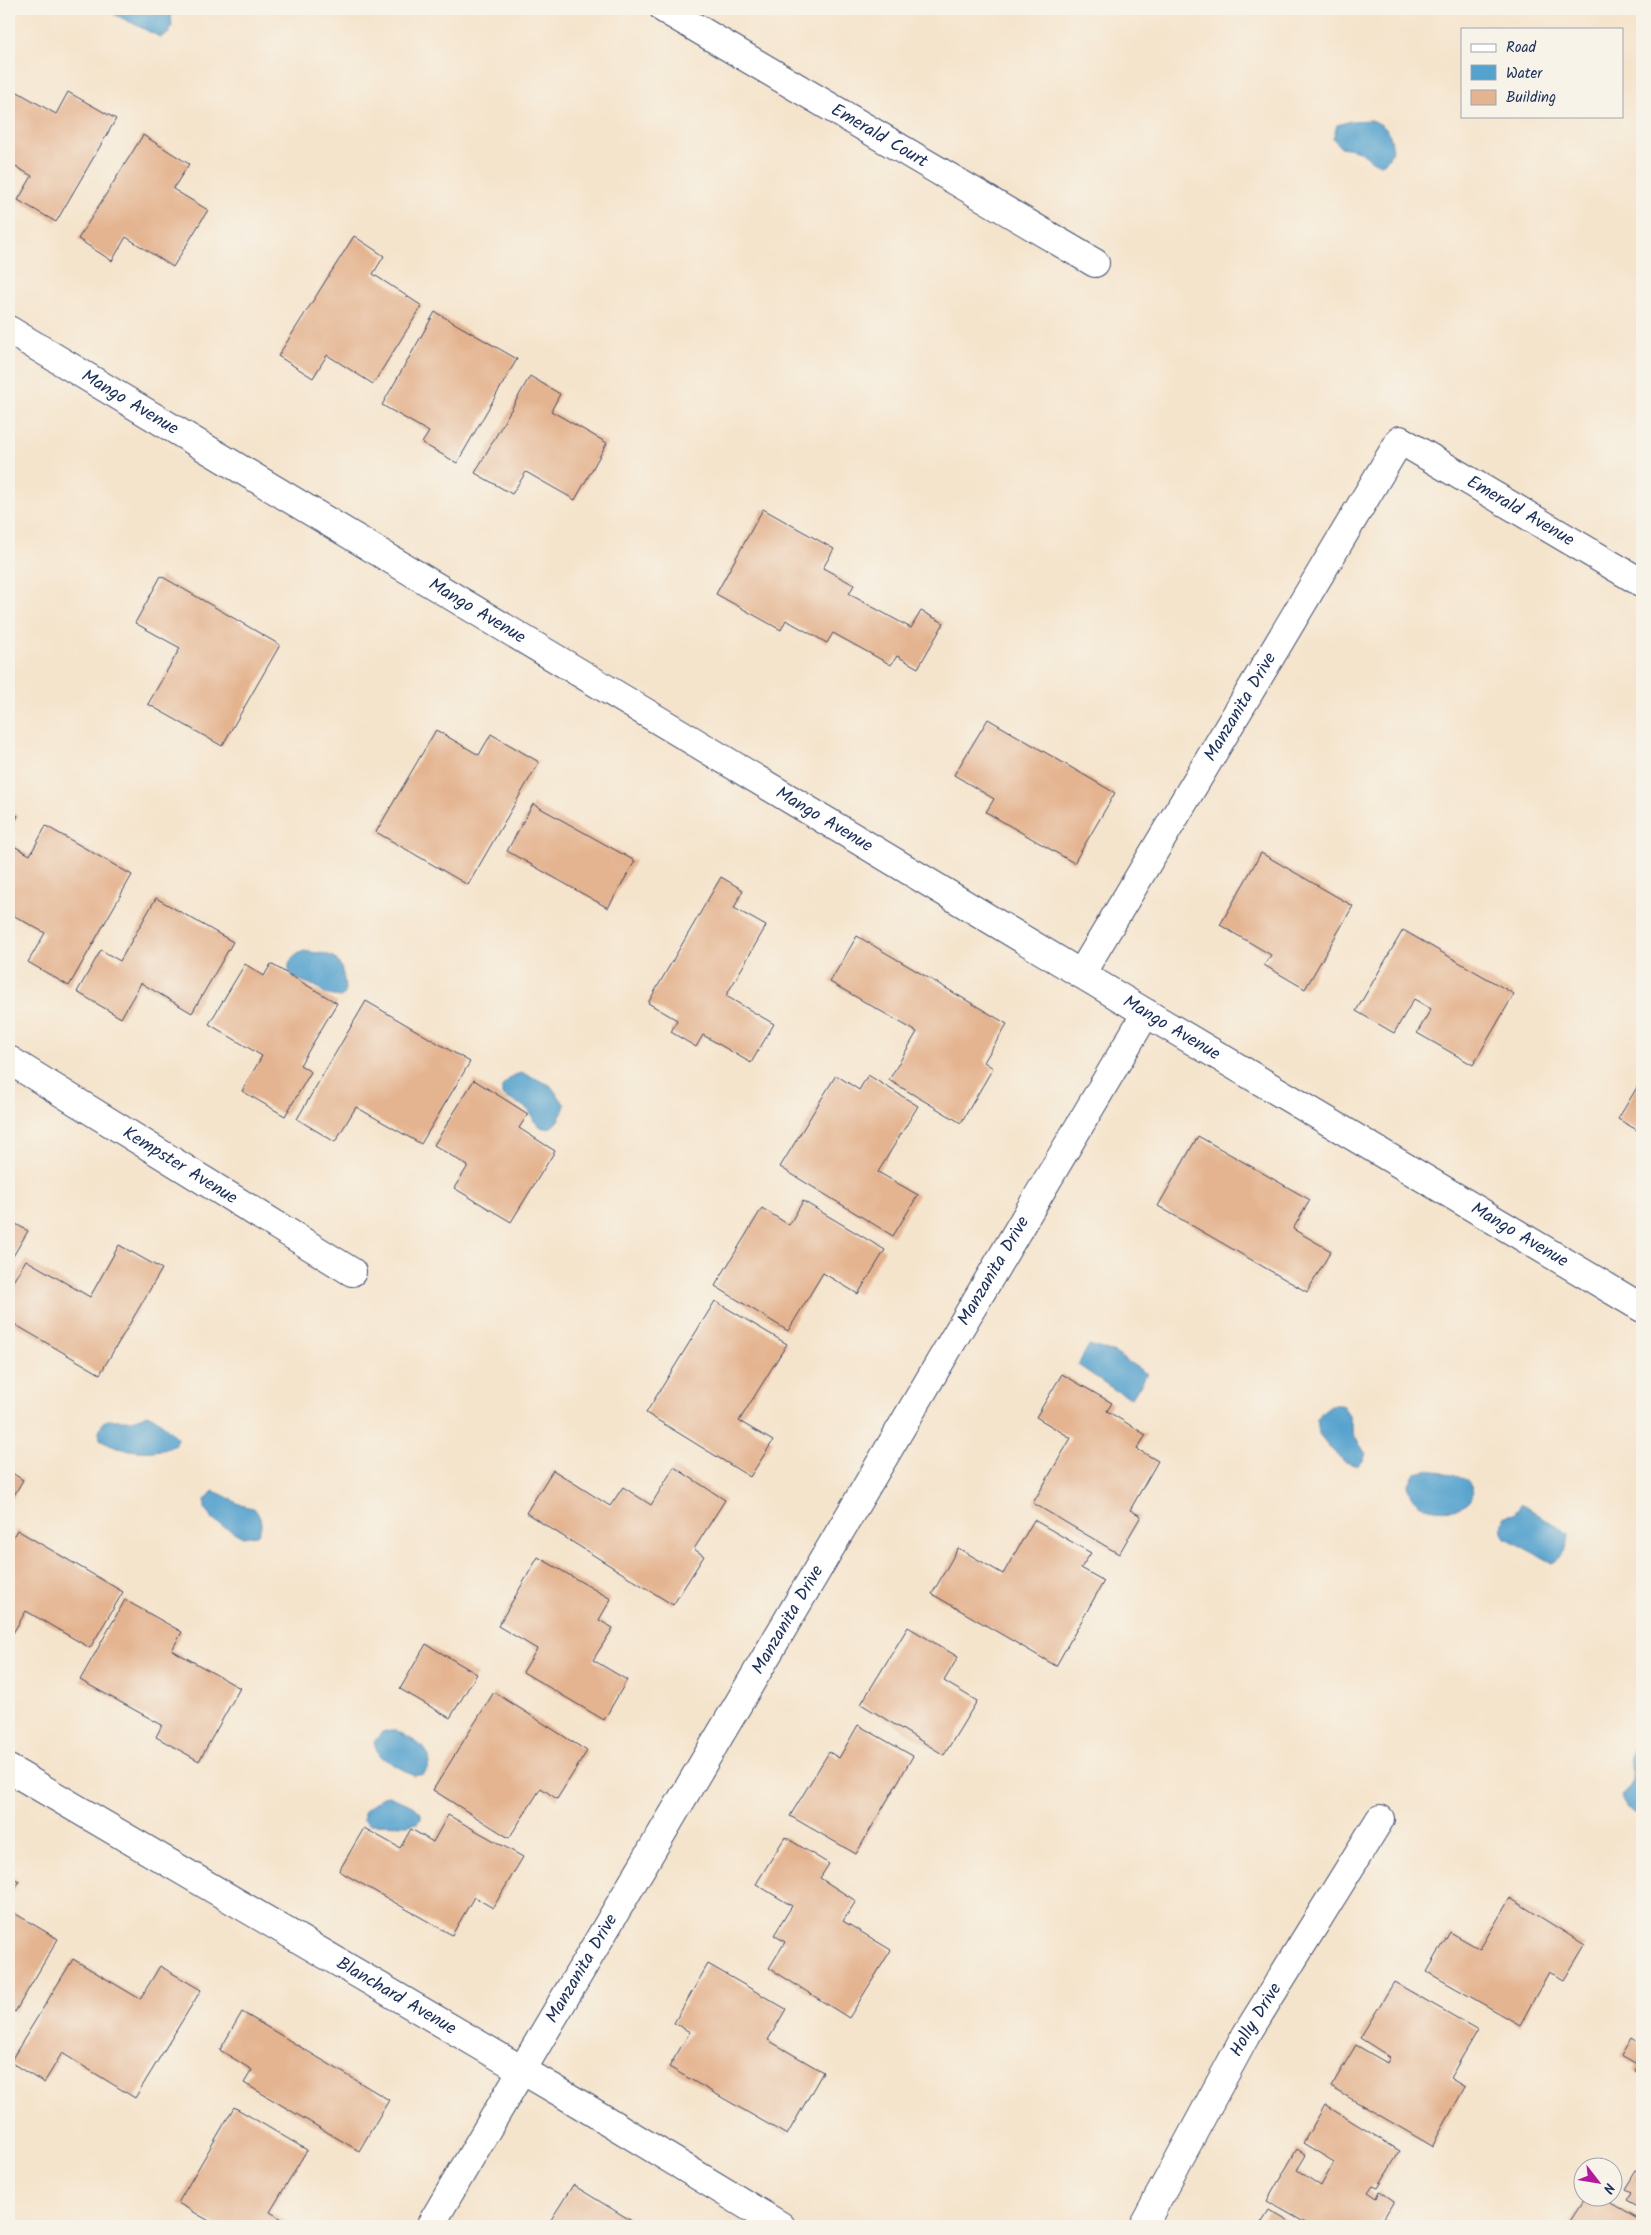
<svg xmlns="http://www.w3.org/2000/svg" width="1651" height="2235" viewBox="0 0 1651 2235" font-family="Kalam,sans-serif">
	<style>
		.water { fill: #54a2ce; stroke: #386896 }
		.building { fill: #e4b38f }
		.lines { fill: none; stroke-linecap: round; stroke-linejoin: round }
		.minor-casing { stroke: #3c4a6e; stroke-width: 30 }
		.minor { stroke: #fff; stroke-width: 28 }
		.labels { text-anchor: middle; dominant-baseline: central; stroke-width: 5; stroke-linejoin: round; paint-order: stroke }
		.street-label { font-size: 18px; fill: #1b2f5e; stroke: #f7f3e8 }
	</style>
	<rect width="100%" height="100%" fill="#f7f3e8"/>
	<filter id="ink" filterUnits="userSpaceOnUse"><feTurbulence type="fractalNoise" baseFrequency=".02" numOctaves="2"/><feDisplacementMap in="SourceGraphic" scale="10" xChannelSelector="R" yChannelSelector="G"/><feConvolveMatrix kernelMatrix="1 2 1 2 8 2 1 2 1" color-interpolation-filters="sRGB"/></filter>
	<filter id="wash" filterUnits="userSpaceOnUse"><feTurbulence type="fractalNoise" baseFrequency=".0096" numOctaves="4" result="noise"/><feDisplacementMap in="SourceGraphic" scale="20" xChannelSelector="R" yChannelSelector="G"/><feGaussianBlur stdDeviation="1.12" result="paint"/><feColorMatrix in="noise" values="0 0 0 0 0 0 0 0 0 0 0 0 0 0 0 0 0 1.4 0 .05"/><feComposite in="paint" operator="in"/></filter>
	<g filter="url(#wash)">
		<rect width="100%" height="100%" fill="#f5e4cc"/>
		<g class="water">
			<path d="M112,9H170L172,25L169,33L160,37L112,13Z"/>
			<path d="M1372,120C1389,128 1390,132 1393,150C1379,179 1371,155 1356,150C1351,148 1345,148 1340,147L1333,138L1337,125L1351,121Z"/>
			<path d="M304,951C312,953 320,952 328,955C343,958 345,981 345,994L340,997L327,995L317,987L295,978L289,971V963L295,955Z"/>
			<path d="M523,1073L550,1085L565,1105C562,1116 552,1136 538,1125C532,1121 532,1113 527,1109C520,1103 510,1101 502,1095V1087C508,1079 513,1074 523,1073Z"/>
			<path d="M1089,1345L1115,1353L1147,1374L1132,1398L1115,1390L1078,1365Z"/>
			<path d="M1331,1405H1342L1349,1415L1354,1436L1366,1454L1363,1461L1357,1466L1343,1461L1331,1449L1319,1434L1317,1419L1323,1411Z"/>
			<path d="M148,1414L161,1422L177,1438L176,1445C152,1456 121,1452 100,1439L99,1432L103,1422L108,1420H132Z"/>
			<path d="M1428,1470L1443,1472L1468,1480C1489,1513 1434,1514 1419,1504C1412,1500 1409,1493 1408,1485L1415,1473Z"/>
			<path d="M213,1491C230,1496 236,1506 254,1508C261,1517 264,1526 257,1535L243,1537L224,1527L213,1519L205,1509V1500Z"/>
			<path d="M1522,1504L1569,1534C1568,1549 1565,1556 1552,1563L1506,1538C1501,1530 1502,1524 1505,1516L1514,1514Z"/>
			<path d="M390,1730H396C414,1742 441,1750 424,1774L414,1776L379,1756L374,1742L382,1732Z"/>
			<path d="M1642,1744V1817C1632,1815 1625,1806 1622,1797C1646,1779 1621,1764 1635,1745Z"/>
			<path d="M389,1796C400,1801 413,1804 421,1813V1819L417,1823L408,1825L368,1824L364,1820V1811L383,1797Z"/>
		</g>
		<g id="blocks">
			<g class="building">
				<path d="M16,91L56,114L68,92L116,119L56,222L18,200L32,176L9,163V103Z"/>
				<path d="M143,135L189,164L173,189L208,210L173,267L126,237L112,261L78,239Z"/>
				<path d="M354,236L384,256L373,274L422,306L373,384L327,355L313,378L278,356Z"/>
				<path d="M435,312L517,359L457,463L422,443L429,432L382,405Z"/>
				<path d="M530,376L560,394L551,411L607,443L575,500L526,472L512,494L475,473Z"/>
				<path d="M763,509L834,549L823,568L854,585L849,594L911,628L921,611L944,623L918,668L897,656L891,665L833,633L827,643L786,620L781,630L716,594Z"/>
				<path d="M161,576L280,645L222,746L148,704L180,648L135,623Z"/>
				<path d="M988,719L1115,793L1074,863L986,812L994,799L954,775Z"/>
				<path d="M436,730L479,755L491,734L539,762L468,885L376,832Z"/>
				<path d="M533,804L635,861L608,908L507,851Z"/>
				<path d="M9,811L18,816L9,831Z"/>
				<path d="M46,826L132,875L69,986L28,962L45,933L9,913V850L12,845L30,855Z"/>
				<path d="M1261,853L1353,906L1305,989L1264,965L1271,955L1220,925Z"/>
				<path d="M721,877L743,890L734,908L766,926L726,996L774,1024L751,1063L703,1035L696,1047L671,1032L677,1020L648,1003Z"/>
				<path d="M156,898L233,942L192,1013L141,983L121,1018L77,992L101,950L120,961Z"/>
				<path d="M1403,930L1514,994L1473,1065L1417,1033L1431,1009L1414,999L1394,1033L1356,1011Z"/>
				<path d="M857,936L1007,1024L984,1062L993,1068L961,1123L889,1080L917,1032L830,982Z"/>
				<path d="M245,964L264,976L271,964L337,1003L300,1065L311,1072L285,1116L242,1091L262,1056L209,1024Z"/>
				<path d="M366,1001L470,1062L421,1144L356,1107L335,1142L297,1119Z"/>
				<path d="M836,1075L859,1090L868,1075L918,1106L878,1172L918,1195L893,1236L780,1167Z"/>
				<path d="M1642,1079V1133L1618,1119Z"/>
				<path d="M474,1080L528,1114L519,1128L555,1151L511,1222L454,1188L468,1166L434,1145Z"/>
				<path d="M1198,1136L1310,1200L1293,1229L1331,1251L1307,1292L1158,1206Z"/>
				<path d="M803,1201L885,1250L858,1294L823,1273L788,1331L715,1286L762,1208L789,1225Z"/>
				<path d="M9,1220L28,1231L9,1263Z"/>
				<path d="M119,1245L162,1269L100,1374L9,1321V1288L26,1260L90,1297Z"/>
				<path d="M715,1301L787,1344L739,1421L773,1441L750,1477L646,1413Z"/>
				<path d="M1062,1374L1112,1403L1107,1411L1146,1435L1137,1449L1158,1461L1130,1510L1141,1516L1119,1554L1033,1503L1071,1438L1036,1417Z"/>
				<path d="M674,1467L725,1500L694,1549L704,1556L673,1605L526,1513L553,1470L610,1506L623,1487L651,1505Z"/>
				<path d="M9,1471L23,1480L9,1504Z"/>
				<path d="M1034,1520L1091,1553L1081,1568L1104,1581L1056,1666L932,1594L958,1548L1003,1574Z"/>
				<path d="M17,1530L123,1592L90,1648L26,1611L9,1640V1544Z"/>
				<path d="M538,1557L611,1599L599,1620L613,1628L593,1660L627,1680L604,1720L523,1672L537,1649L498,1626Z"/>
				<path d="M125,1600L182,1632L172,1650L240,1688L199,1761L156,1737L162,1725L80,1680Z"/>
				<path d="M908,1627L958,1657L944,1681L977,1701L944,1755L861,1704Z"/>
				<path d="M426,1644L477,1674L450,1718L400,1689Z"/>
				<path d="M494,1692L587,1751L557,1799L541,1788L509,1838L433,1790Z"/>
				<path d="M858,1725L913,1756L856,1854L790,1816L829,1752L839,1758Z"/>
				<path d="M448,1815L523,1857L493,1908L474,1897L452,1935L339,1871L364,1828L400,1848L411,1829L433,1842Z"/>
				<path d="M785,1837L829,1864L820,1878L856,1901L843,1921L891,1950L849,2018L769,1968L785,1942L774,1935L792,1906L756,1884Z"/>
				<path d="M9,1876L19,1881L9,1898Z"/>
				<path d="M1510,1898L1585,1945L1564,1980L1549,1972L1520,2025L1427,1972L1450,1932L1480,1949Z"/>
				<path d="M9,1910L58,1939L15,2012L9,2008Z"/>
				<path d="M73,1959L140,1999L160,1966L201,1990L135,2098L62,2053L44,2083L10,2062Z"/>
				<path d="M708,1964L786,2009L768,2040L823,2072L787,2135L669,2067L690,2032L674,2023Z"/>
				<path d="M1394,1982L1478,2030L1450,2078L1465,2087L1432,2146L1331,2087L1356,2045L1387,2063L1390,2057L1360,2038Z"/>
				<path d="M242,2012L389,2100L359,2151L244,2083L252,2070L220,2050Z"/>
				<path d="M1631,2039L1642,2046V2075L1634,2071L1637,2065L1621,2056Z"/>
				<path d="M1325,2105L1400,2151L1378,2187L1373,2185L1368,2192L1377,2198L1380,2191L1394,2201L1379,2226H1311L1267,2201L1297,2149L1306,2155L1297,2170L1321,2186L1334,2162L1303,2143Z"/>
				<path d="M234,2107L307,2150L270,2212L294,2226H218L178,2203Z"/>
				<path d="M1642,2161V2209L1626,2200L1631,2192L1625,2189Z"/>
				<path d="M573,2185L640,2226H547Z"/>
				<path d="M1585,2198H1604L1642,2220V2226H1567Z"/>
				<path d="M1269,2210L1296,2226H1259Z"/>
			</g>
		</g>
	</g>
	<g filter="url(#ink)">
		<use href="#blocks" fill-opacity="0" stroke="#3c4a6e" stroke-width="1"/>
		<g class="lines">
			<defs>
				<g id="minor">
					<path id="s1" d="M664,9L1095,263"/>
					<path id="s2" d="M9,330L1146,1013L1642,1308"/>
					<path id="s3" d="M1081,974L1400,440L1642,583"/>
					<path id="s4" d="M9,1060L352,1272"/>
					<path id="s5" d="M9,1769L563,2094L781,2226"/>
					<path id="s6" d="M430,2226L1146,1013"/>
					<path id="s7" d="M1143,2226L1246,2035L1380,1819"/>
				</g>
			</defs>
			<use href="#minor" class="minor-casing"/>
			<use href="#minor" class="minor"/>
		</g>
	</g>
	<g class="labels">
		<g class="street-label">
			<text stroke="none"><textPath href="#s1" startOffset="250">Emerald Court</textPath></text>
			<text stroke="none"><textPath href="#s2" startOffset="141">Mango Avenue</textPath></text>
			<text stroke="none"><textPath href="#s3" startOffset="762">Emerald Avenue</textPath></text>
			<text stroke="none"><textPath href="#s2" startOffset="546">Mango Avenue</textPath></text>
			<text stroke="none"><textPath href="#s3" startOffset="311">Manzanita Drive</textPath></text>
			<text stroke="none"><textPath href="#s2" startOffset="951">Mango Avenue</textPath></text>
			<text stroke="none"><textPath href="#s2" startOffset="1356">Mango Avenue</textPath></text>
			<text stroke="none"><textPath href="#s4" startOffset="201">Kempster Avenue</textPath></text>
			<text stroke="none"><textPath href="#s2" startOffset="1761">Mango Avenue</textPath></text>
			<text stroke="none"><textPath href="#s6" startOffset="1109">Manzanita Drive</textPath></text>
			<text stroke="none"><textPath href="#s6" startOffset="704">Manzanita Drive</textPath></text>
			<text stroke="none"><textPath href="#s6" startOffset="299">Manzanita Drive</textPath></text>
			<text stroke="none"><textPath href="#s5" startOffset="449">Blanchard Avenue</textPath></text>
			<text stroke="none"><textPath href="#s7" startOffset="235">Holly Drive</textPath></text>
		</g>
	</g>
	<rect width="1651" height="2235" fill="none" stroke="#f7f3e8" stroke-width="30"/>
	<rect x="1461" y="28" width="162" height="90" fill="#f7f3e8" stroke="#9fa5b1"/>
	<rect x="1471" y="44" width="25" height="8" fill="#ffffff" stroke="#9fa5b1"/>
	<text x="1506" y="52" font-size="15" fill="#1b2f5e">Road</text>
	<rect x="1471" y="65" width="25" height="15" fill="#54a2ce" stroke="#9fa5b1"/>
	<text x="1506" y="78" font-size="15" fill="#1b2f5e">Water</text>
	<rect x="1471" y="90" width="25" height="15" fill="#e4b38f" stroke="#9fa5b1"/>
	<text x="1506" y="102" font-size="15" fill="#1b2f5e">Building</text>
	<g transform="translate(1598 2182) rotate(121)"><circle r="24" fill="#f7f3e8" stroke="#9fa5b1"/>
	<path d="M0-4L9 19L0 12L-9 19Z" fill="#b5179e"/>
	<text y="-8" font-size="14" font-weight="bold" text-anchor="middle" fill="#1b2f5e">N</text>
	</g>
</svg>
